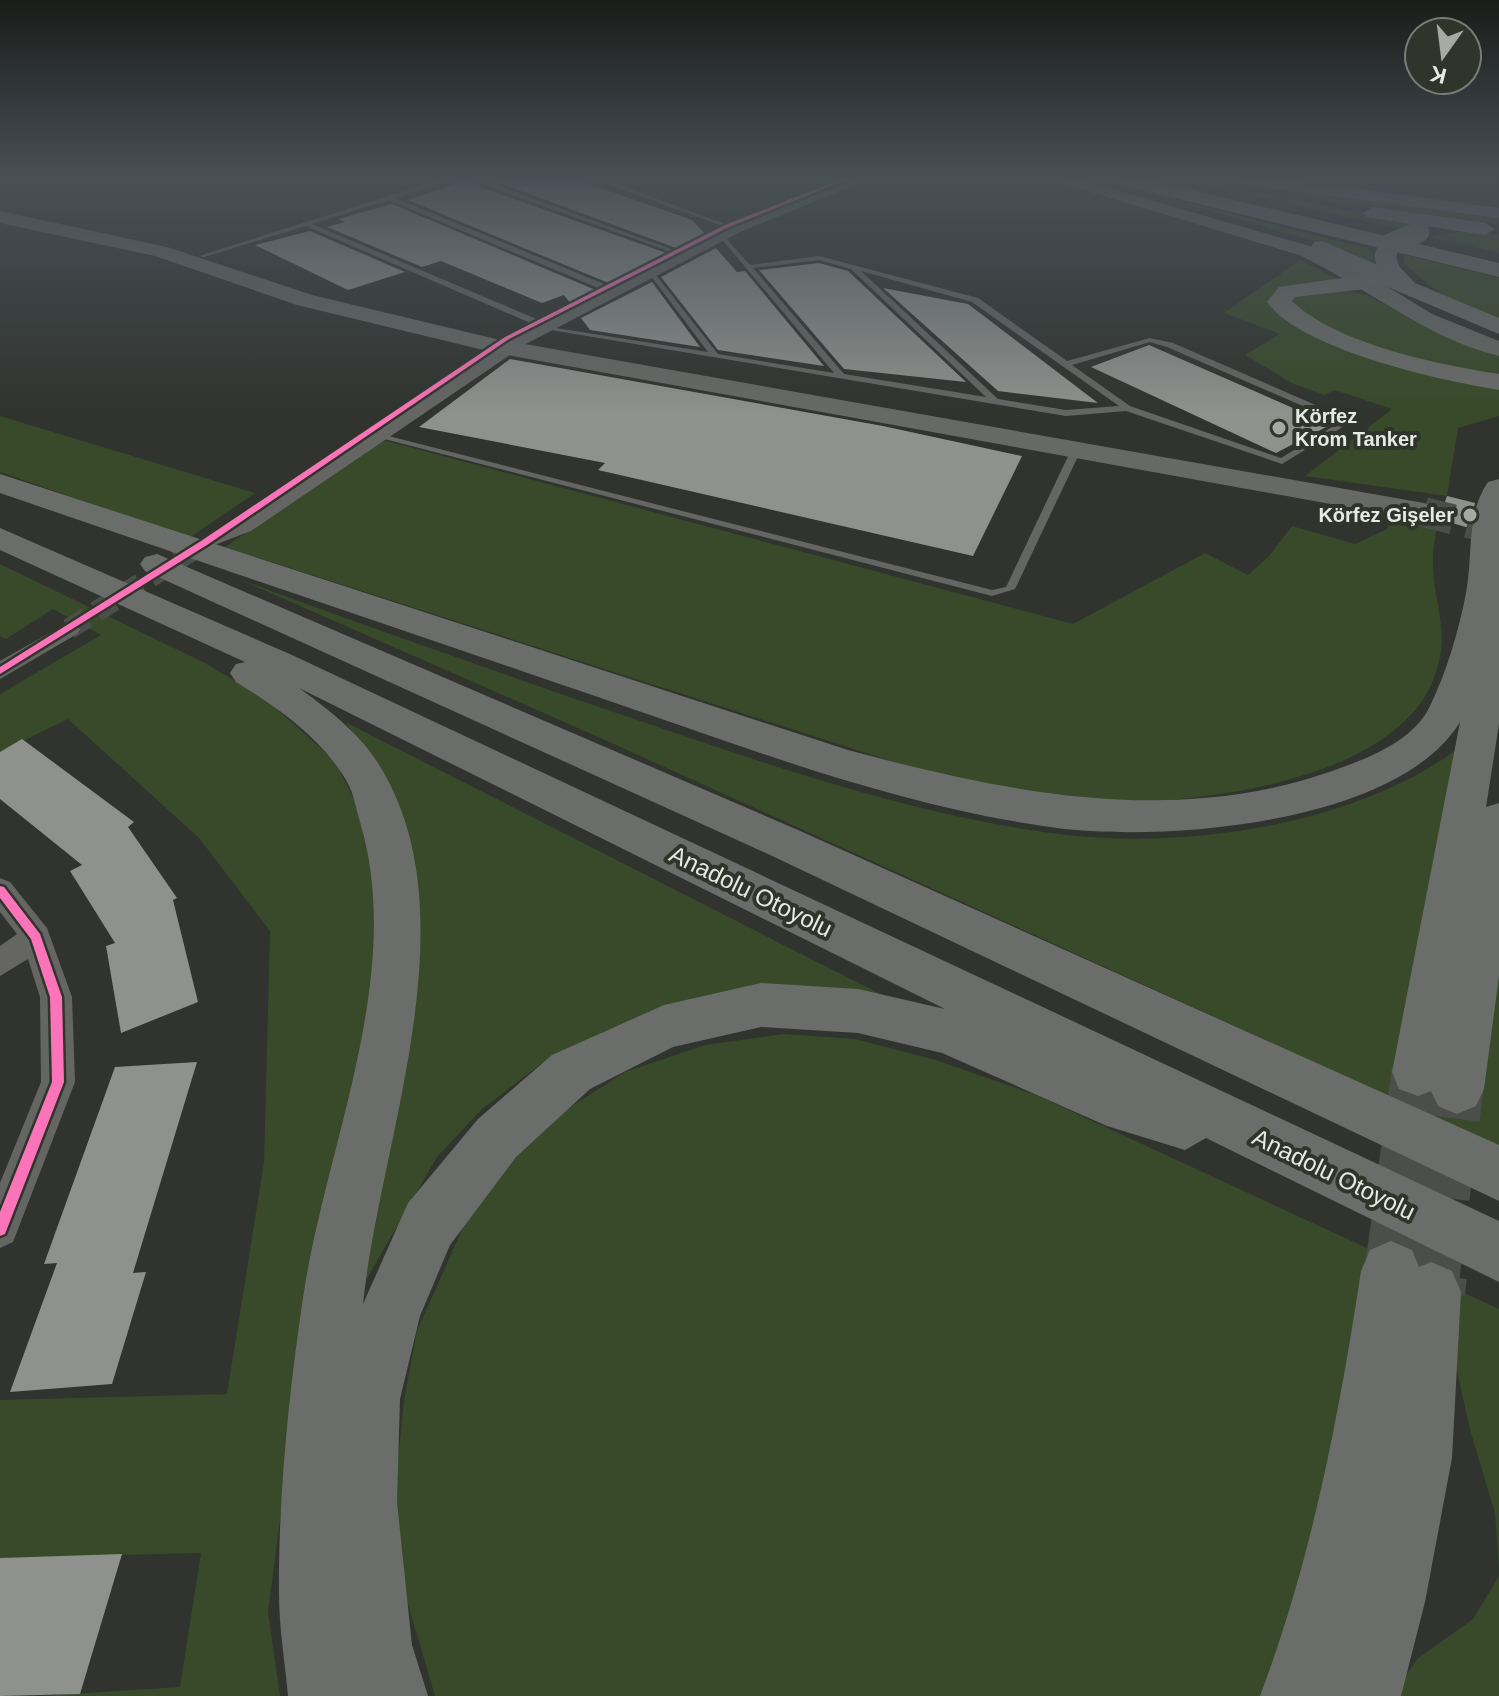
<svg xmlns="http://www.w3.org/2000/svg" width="1499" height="1696" viewBox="0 0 1499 1696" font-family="Helvetica,sans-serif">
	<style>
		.green { fill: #384a29 }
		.building { fill: #8f918d }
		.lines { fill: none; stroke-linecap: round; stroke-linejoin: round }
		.street-tunnel { stroke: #4b4e49; stroke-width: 21; stroke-dasharray: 21 11; stroke-linecap: butt }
		.secondary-tunnel { stroke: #4b4e49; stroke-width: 30; stroke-dasharray: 30 15; stroke-linecap: butt }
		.highway-tunnel-far1 { stroke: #4b4e49; stroke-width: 53; stroke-dasharray: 53 27; stroke-linecap: butt }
		.highway-tunnel { stroke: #4b4e49; stroke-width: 68; stroke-dasharray: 68 34; stroke-linecap: butt }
		.lane { fill: #656664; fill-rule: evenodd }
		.street { fill: #656664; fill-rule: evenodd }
		.secondary { fill: #676965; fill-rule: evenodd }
		.highway { fill: #6b6d6a; fill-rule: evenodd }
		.highway-bridge { stroke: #6b6d6a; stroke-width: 21 }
		.cycleway-casing { stroke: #30352c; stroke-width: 5 }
		.cycleway { fill: #fb73b8; fill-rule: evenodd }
		.poi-dot { fill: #a6aaa4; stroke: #30352c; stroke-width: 3 }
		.labels { text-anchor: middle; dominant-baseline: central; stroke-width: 8; stroke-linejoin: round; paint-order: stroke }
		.far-poi-label { font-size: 20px; font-weight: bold; fill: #e6eae4; stroke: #30352c; text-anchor: start }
		.street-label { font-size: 24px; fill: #e6eae4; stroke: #30352c }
	</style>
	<rect width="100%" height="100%" fill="#30332e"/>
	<g class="green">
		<path d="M1169,176L1419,224L1399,229Z"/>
		<path d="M1208,176L1499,217V224L1357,207Z"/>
		<path d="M1128,187L1372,250L1377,268L1321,243Z"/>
		<path d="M1462,232L1499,234V253L1430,237Z"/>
		<path d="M1405,255L1499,278V319L1441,294L1404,264Z"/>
		<path d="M1300,260L1340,280L1289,287L1290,321L1499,386V416L1458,428L1447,496L1305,476L1392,409L1335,390L1324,395L1292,383L1245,355L1280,334L1224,313Z"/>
		<path d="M1346,290L1369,296L1410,319L1499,355V377C1466,376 1338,340 1312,321C1304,315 1297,306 1290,299L1293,295Z"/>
		<path d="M0,416L255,493L189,538L0,472Z"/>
		<path d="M383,440L1073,624L1205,553L1248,575L1269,556L1292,526L1355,544L1387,529L1392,512L1438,522C1436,534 1433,546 1433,558C1432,607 1454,630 1432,683C1386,790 1158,811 1057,799C1019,794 981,785 944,778L225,547Z"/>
		<path d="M0,564L205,663L268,701L334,760L373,836L381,954L310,1292L268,1612L280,1696H39L180,1687L201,1553L0,1558V1400L227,1394L264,1162L270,931L199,838L68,719L0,752V694L101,635L53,609L6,639L0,636Z"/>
		<path d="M241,580C377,630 514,678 652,725C783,770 929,819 1067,835C1192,849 1356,824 1459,748L1499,963V1146L605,740Z"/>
		<path d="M345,722L900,1004L670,1008L605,1031L541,1064L482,1109L437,1157L366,1280L380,1156L373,760Z"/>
		<path d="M784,1034L855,1039L936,1060L1036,1095L1499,1309V1570L1495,1513L1470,1430L1451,1344L1318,1544L1260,1696H435L407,1601L394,1500L404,1400L417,1331L472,1207L517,1154L563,1112L625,1072L705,1045Z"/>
		<path d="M1499,1576V1696H1392L1417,1659L1473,1619Z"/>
	</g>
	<g class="building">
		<path d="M481,176H566L692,220L706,235L679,249Z"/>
		<path d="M464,181L669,254L611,284L408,200Z"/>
		<path d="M392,204L598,291L572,305L564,295L542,303L441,261L422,267L327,227L345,222L338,219Z"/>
		<path d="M310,231L405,272L348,290L255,245Z"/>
		<path d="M716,248L737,272L745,271L824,366L718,350L661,277Z"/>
		<path d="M819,263L848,271L966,382L844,369L759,270Z"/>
		<path d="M652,282L700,347L590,330L581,318Z"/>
		<path d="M883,288L968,304L1098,403L998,391Z"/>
		<path d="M1149,345L1284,404L1330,425L1276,453L1091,367Z"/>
		<path d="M510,359L883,426L1022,456L973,556L598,470L605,463L419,427Z"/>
		<path d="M1447,496L1475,503L1469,528L1439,519Z"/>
		<path d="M22,739L134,822L128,827L177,898L173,900L198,1002L121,1033L106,946L115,943L70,871L82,865L0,799V752Z"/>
		<path d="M197,1062L133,1273L146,1272L112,1384L10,1392L57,1263L44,1264L115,1067Z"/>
		<path d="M122,1554L80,1694L0,1696V1558Z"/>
	</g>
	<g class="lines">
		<path class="street-tunnel" d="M69,629L204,543"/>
		<path class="secondary-tunnel" d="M1424,512L1499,531"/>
		<g class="highway-tunnel-far1">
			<path d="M1391,1271L1418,1072"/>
			<path d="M1433,1277L1457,1089"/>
		</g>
		<path class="highway-tunnel" d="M1431,1292L1433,1275"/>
		<g class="lane">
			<path d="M452,176H471L679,252L674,253L462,177L395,198L609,286V290H603L389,200L312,224L541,321V325H535L306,226L204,257L199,256Z"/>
			<path d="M586,176H596L730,226L725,227Z"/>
			<path d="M722,234L750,265L819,256L978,298L1067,361L1150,338L1173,343L1341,416L1346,425L1282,464L1126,411L1066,416L539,328L543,326L708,352L648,272L652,270L718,354L834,373L720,237ZM819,260L851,269L986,397L844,374L753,268ZM861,271L972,302L1119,406L1066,410L998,399ZM1150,342L1167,347L1335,420L1337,424L1281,458L1130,406L1072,365Z"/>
			<path d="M365,430L992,590L1006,587L1071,450L1076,447L1081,450L1015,589L992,596L365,434Z"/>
		</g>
		<g class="street">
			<path d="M859,176H877L740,232L526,344L251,531L204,549L194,543L237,523L514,338L730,226Z"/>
			<path d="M69,622L77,624L80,629L77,634L0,679V661Z"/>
			<path d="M0,878L10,882L47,928L72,997L75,1082L13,1242L0,1248V1183L41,1082L40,997L28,959L0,976V946L17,934L0,912Z"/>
		</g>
		<g class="secondary">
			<path d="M1038,176H1066L1313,247L1354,266L1432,314L1499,341V356C1425,338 1367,287 1299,255Z"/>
			<path d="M1212,176H1262L1499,208V218L1220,181Z"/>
			<path d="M0,211L167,247L312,295L496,339L1424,503L1434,506L1438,512L1434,518L1424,521L496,353L297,305L155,256L0,223Z"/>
		</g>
		<g class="highway">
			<path d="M1099,176H1133L1499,263V277L1101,180Z"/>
			<path d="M1373,207L1485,223L1495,229L1485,235L1366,217L1363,213Z"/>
			<path d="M1322,241L1380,266L1389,262L1397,264L1415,283L1499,318V334L1376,282L1365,289L1295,297L1292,301C1336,344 1440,365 1499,374V390C1442,381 1301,350 1267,302L1279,287L1363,275L1314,252L1311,247L1314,242Z"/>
			<path d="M0,474L848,750C1011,794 1183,829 1346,766C1376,755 1414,738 1429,708C1446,674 1459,630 1466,593C1473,557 1466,513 1488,482L1499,479V724L1486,807L1499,803V976L1484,1089L1476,1106L1457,1114L1438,1106L1431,1091L1418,1096L1399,1089L1392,1072L1460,722C1398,824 1165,842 1057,828C898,807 745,747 595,696C397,628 198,561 0,493Z"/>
			<path d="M0,528L292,655L1499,1221V1282L1206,1138L1185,1150L1107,1126L942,1053L858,1033L761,1027L673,1047L590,1089L516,1157L450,1245L420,1316L400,1399L397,1502L412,1645L428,1696H288C285,1662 279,1628 279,1594C278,1499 289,1391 303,1298C325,1147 406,975 360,822C356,809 354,794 347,782C323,739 277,707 236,682L230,673L236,664L245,662L0,550ZM299,688L945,1009L858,989L761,983L664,1005L552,1055L478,1119L408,1203L363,1304C380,1139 474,915 378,763C358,732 328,709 299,688Z"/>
			<path d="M157,554L798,830L1499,1145V1201L768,854L145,571L140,564L145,557Z"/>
			<path d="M1391,1241L1412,1250L1419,1267L1431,1262L1452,1271L1461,1292L1452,1458L1425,1602L1401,1696H1260C1312,1558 1339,1416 1361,1271L1370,1250Z"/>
		</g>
		<path class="highway-bridge" d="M1389,269L1385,256L1390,244L1419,232"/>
		<defs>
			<g id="cycleway">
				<path d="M849,176H856L729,227L509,339L207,545L0,674V667L201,541L505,337L725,225Z"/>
				<path d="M0,886L4,887L40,934L62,997L64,1082L5,1234L0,1236V1212L52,1082L50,997L31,939L0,898Z"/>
			</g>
		</defs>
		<use href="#cycleway" class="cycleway-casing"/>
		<use href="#cycleway" class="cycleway"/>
	</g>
	<linearGradient id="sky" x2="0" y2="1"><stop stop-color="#1a1c19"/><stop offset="0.43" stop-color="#485057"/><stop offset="1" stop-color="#485057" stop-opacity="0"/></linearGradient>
	<rect width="1499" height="414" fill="url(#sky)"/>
	<g class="poi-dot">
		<circle cx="1279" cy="428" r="8"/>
		<circle cx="1470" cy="515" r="8"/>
	</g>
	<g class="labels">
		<g class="far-poi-label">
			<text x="1295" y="416">Körfez<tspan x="1295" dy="23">Krom Tanker</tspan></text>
			<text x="1454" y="515" text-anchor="end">Körfez Gişeler</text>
		</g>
		<g class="street-label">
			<text transform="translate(751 891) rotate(26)">Anadolu Otoyolu</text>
			<text transform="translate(1334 1174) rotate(26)">Anadolu Otoyolu</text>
		</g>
	</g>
	<g transform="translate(1443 56) rotate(194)"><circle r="38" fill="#30352c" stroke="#797d76" stroke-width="2"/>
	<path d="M0-6L14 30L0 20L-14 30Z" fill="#a6aaa4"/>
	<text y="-12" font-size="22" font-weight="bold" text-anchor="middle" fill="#e6eae4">K</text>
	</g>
</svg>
